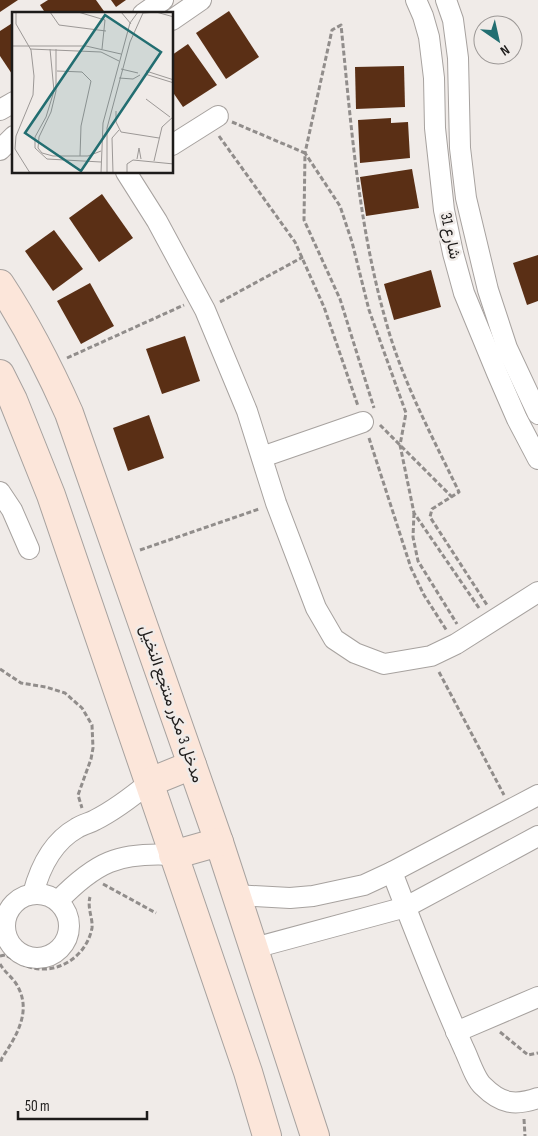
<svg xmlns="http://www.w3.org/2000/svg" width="538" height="1136" viewBox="0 0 538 1136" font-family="'Sofia Sans Condensed',Vazirmatn,sans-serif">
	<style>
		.building { fill: #5a2f15 }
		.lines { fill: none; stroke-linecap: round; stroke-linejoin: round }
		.street-casing { stroke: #a7a29f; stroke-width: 22 }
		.secondary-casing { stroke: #a7a29f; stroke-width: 30 }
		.path { stroke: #918d8b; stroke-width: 3; stroke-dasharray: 5 2.5; stroke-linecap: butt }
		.street { stroke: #fff; stroke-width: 20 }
		.secondary { stroke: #fce6da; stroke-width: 28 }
		.labels { text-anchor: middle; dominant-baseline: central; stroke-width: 5; stroke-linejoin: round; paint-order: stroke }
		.street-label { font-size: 16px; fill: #1d1b1a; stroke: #f0ebe8 }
		.inset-road { fill: none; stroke: #9c9896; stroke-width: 1 }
		.view { fill: #226e71; fill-opacity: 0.15; stroke: #226e71; stroke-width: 2.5 }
		.inset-edge { fill: none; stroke: #1d1b1a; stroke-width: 2.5 }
	</style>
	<rect width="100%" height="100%" fill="#f0ebe8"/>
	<g class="building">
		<path d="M0,0H18L0,12Z"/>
		<path d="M48,0H96L106,14H46L40,5Z"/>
		<path d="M111,0H126L116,7Z"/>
		<path d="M229,11L259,57L226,79L196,33Z"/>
		<path d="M14,22V77L0,56V31Z"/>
		<path d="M188,44L217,85L183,107L172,91V55Z"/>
		<path d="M404,66L405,107L356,109L355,67Z"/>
		<path d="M391,118V123L408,122L410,158L360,163L358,120Z"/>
		<path d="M412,169L419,208L366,216L360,177Z"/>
		<path d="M102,194L133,238L99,262L69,218Z"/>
		<path d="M54,230L83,269L53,291L25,251Z"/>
		<path d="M538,255V301L527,305L513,263Z"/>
		<path d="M431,270L441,307L394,320L384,284Z"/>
		<path d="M90,283L114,326L81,344L57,301Z"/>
		<path d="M185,336L200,381L162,394L146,349Z"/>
		<path d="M149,415L164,458L128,471L113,428Z"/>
	</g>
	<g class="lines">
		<defs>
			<g id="street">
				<path d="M416,0L423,16L429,37L434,78L435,128L444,210L453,253L464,293L497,373L517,419L538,459"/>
				<path d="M446,0L453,20L458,58L460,148L466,198L488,290L507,348L538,414"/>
				<path d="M143,14L163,0"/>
				<path d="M172,20L201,0"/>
				<path d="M0,110L14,102"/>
				<path d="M172,145L218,116"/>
				<path d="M0,150L14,136"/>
				<path d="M126,172L157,221L205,310L247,411L276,503L316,608L334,639L355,653L384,664L431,656L456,644L538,592"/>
				<path d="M262,457L363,422"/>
				<path d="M0,492L12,510L29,549"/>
				<path d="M392,872C415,932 438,991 464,1049C469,1059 475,1079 483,1086C501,1104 515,1106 538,1098"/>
				<path d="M33,894C40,867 52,842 77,828C83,824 90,823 95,820C115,810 133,796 150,782"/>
				<circle cx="37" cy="926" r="32"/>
				<path d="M235,895L290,898L313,896L364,885L392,872L538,795"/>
				<path d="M58,901C96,862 118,852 173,855"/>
				<path d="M254,948L406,907L538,836"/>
				<path d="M456,1032L538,997"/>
			</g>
			<g id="secondary">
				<path d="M0,284C27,325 49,368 69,413L219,842L315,1136"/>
				<path d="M0,374L13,400L51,495L248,1072L267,1136"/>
				<path d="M150,782L192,765"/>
				<path d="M173,855L219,842"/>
			</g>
		</defs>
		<use href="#street" class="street-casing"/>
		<use href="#secondary" class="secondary-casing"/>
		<g class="path">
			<path d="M232,122L305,153L304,220L340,299L374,408"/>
			<path d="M219,136L295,242L324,307L358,406"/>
			<path d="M220,302L303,257"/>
			<path d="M67,358L184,305"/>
			<path d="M380,425L452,497"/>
			<path d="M369,438L411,568L424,595L447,631"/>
			<path d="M414,513L413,537L418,561L457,624"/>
			<path d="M140,550L259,509"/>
			<path d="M479,608L414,513L400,445L406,413L369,310L352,242L340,206L305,153L332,30L341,25C351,123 358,222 385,318C401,379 432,436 459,492L432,509L430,517L487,605"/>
			<path d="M0,669L21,683L46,687L65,693L82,708L92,725L93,748L91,759L78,795L82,808"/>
			<path d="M439,672L504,795"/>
			<path d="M103,884L156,913"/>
			<path d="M0,956L5,955C14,959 23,966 33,968C60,974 87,955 92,928C93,918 87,908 90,897"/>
			<path d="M0,964C5,973 15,979 19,989C31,1014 15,1038 2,1058L0,1064"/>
			<path d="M500,1032L528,1055L538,1053"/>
			<path d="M524,1119L525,1136"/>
		</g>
		<use href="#street" class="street"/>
		<use href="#secondary" class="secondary"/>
	</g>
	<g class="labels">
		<g class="street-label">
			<text transform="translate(450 236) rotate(78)">شارع 31</text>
			<text transform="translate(171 704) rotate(71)">مدخل 3 مكرر منتجع النخيل</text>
		</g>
	</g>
	<g transform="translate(12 12)">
		<rect width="161" height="161" fill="#f0ebe8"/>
		<path class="inset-road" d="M4,0V12L19,38L22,64L21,83L4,124L3,137L18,161M38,0L47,13L94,19M66,0L93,8L90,37M109,0L119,12M144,0L162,5M0,34H74L109,42M18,37L89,40L107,49M38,37L42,79L34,105L23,125V136L35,147L89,150M44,37V79L39,100L27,125L26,136L30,141L41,144H76L89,139M109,57L126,61M45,59L70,60L79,69L69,114L68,144M134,59L162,68M133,62L162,71M107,66L121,67L128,63M134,87L158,105M104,99V110L109,120L147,126M125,147L127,136L129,147M142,149L150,115L162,104M89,161L91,111L118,11L126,0M95,161V116L118,30L131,1L145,0M101,161L100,126L107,118M115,161V152L121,148L162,152"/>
		<path class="view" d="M93,3L149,40L69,159L13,121Z"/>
		<rect width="161" height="161" class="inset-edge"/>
	</g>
	<g transform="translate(498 40) rotate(146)"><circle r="24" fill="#f0ebe8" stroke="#9c9896"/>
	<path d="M0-4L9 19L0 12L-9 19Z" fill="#226e71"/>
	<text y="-8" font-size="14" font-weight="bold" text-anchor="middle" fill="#1d1b1a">N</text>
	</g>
	<path d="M18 1111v8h129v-8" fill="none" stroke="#1d1b1a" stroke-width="2.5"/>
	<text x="25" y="1111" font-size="15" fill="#1d1b1a" stroke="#f0ebe8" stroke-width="4" paint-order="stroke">50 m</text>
</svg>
